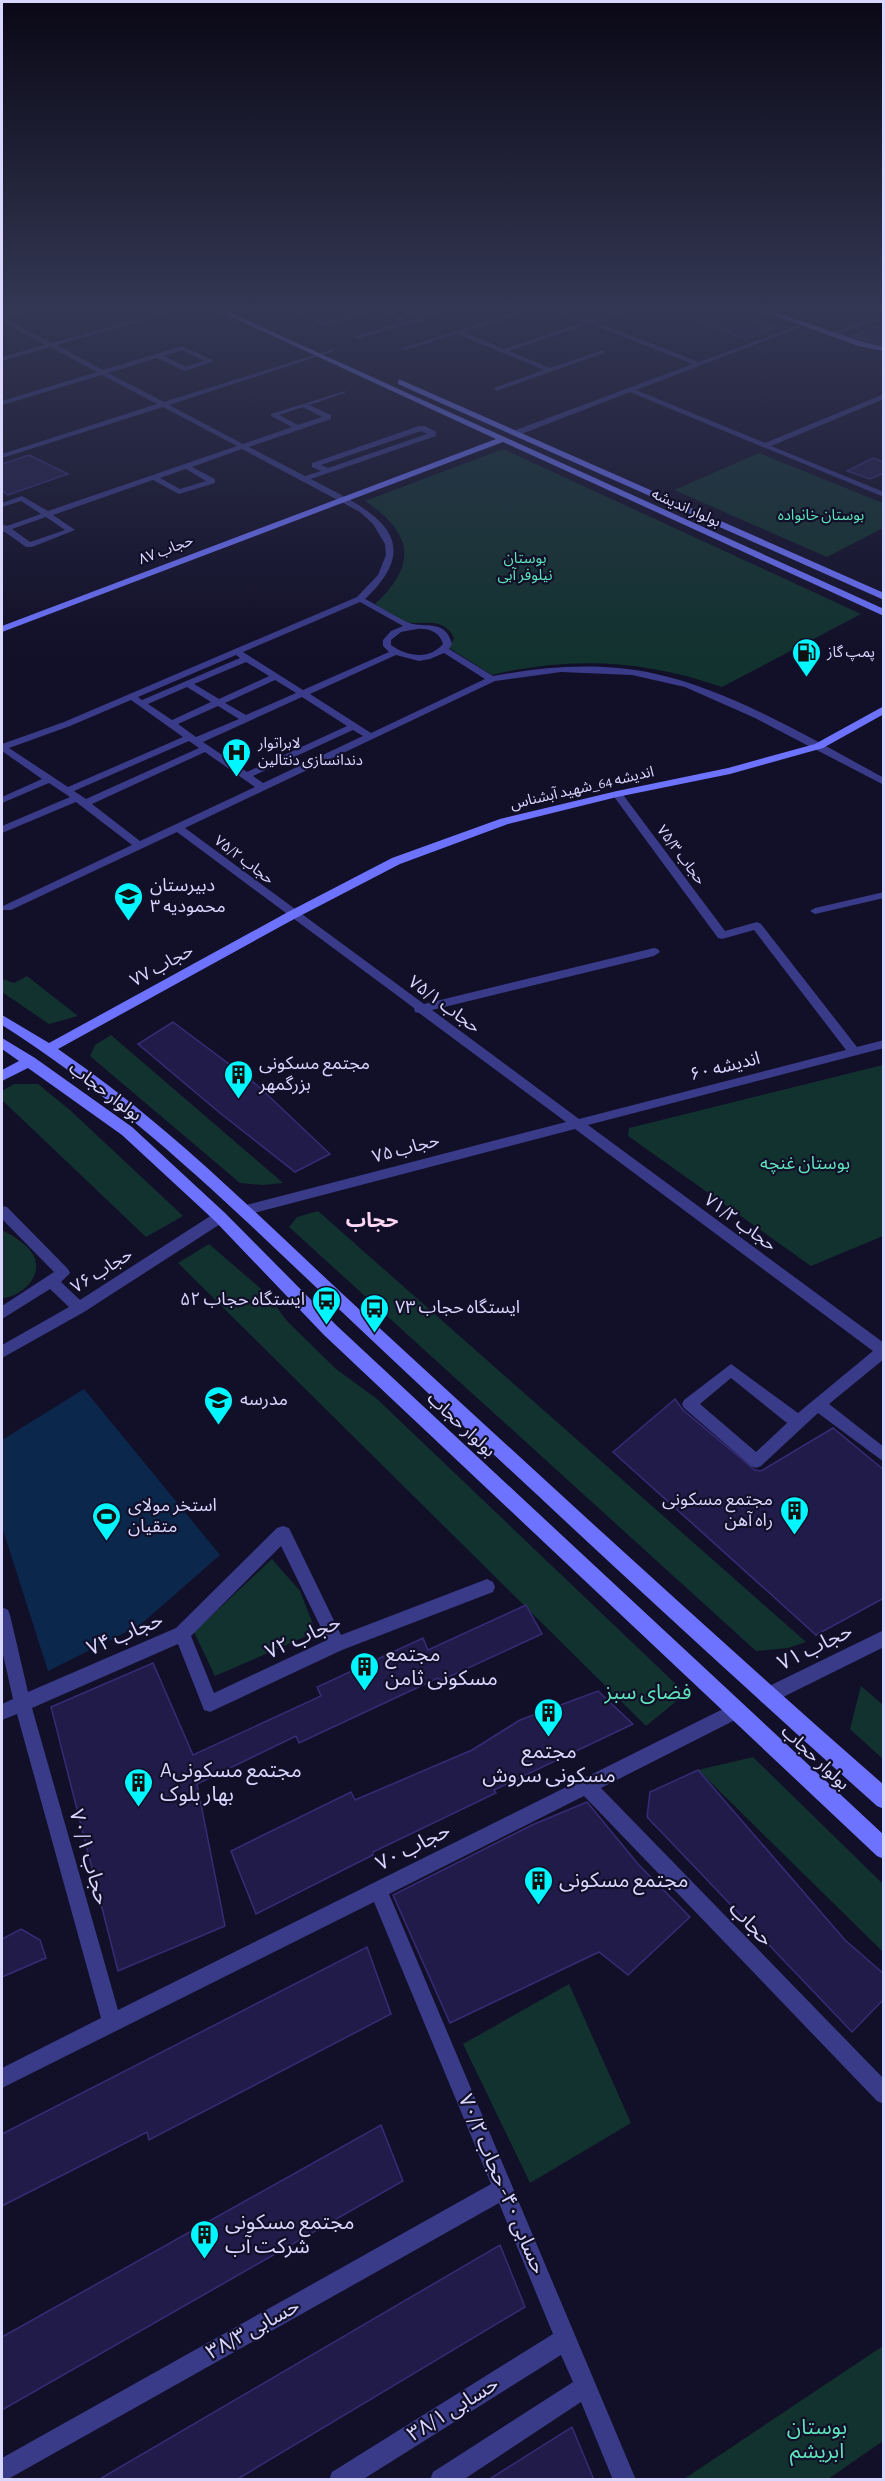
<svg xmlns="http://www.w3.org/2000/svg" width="885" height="2481" viewBox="0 0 885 2481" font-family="'Alegreya Sans','Noto Sans Arabic',sans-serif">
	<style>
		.green { fill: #12322f }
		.water { fill: #0b274b }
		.building { fill: #211b4a; stroke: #362c76; stroke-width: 1.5 }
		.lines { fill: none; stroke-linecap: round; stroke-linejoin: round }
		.street { fill: #393b88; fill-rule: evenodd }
		.secondary { fill: #6d73ff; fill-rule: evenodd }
		.labels { text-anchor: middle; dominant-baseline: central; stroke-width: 4.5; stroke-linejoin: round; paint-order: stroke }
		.far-street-label { font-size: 15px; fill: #d9d6ff; stroke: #120f28 }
		.far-park-label { font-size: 15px; fill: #5ee3ba; stroke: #120f28 }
		.far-poi-label { font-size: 15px; fill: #d9d6ff; stroke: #120f28; text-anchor: start }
		.poi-label { font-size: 18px; fill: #d9d6ff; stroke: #120f28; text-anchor: start }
		.street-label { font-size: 18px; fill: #d9d6ff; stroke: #120f28 }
		.park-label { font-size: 18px; fill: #5ee3ba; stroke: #120f28 }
		.neighbourhood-label { font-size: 20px; font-weight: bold; fill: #ffd8f3; stroke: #120f28 }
		.near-street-label { font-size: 21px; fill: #d9d6ff; stroke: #120f28 }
		.near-poi-label { font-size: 21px; fill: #d9d6ff; stroke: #120f28; text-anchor: start }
		.near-park-label { font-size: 21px; fill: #5ee3ba; stroke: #120f28 }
	</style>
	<rect width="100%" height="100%" fill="#120f28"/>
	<g class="green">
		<path d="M503,449L861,614L722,687C643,660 573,656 492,675L449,648L454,638C443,615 421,626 405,622C395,619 384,609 375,604C418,564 413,533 365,501Z"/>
		<path d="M759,453L883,503V528L827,557L674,490Z"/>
		<path d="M27,976L78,1016L49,1024L2,992L3,979L14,983Z"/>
		<path d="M111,1035L283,1183L262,1185L240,1183L90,1056L95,1045Z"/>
		<path d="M883,1065V1236L811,1266L628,1136L629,1128Z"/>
		<path d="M14,1084H38L71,1111L183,1216L146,1237L2,1100V1091Z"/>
		<path d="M318,1211L806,1642L788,1648L756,1651L289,1227L297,1217Z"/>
		<path d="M2,1230C11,1235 26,1243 32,1253C46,1274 22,1297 2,1298Z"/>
		<path d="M209,1244L267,1294L287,1321L336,1369L377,1399L680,1688L679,1699L646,1726L178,1263Z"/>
		<path d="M272,1559L300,1591L316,1632L215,1676L194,1632Z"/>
		<path d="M861,1686L883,1705V1759L850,1729Z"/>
		<path d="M753,1757L883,1884V1952L698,1770Z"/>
		<path d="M569,1984L631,2123L530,2183L463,2044Z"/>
		<path d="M883,2346V2441L828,2479H684Z"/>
	</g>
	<path class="water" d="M84,1389L220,1555L140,1625L48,1671L2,1527V1440Z"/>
	<g class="building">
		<path d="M709,308H722L776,327L745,339L684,316Z"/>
		<path d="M884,324V345L852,336Z"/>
		<path d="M29,455L68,474L8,495L2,491V464Z"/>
		<path d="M873,458L884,462V473L870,479L847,471Z"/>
		<path d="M173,1022L257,1085L330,1154L295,1172L220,1113L138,1044Z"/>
		<path d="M675,1399L683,1410L755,1470L761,1471L833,1428L884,1470V1598L816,1635L613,1452Z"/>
		<path d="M526,1605L542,1634L440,1681L438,1678L299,1743L296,1736L197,1784L225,1926L118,1971L51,1707L153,1663L193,1755L321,1696L317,1687L423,1638L428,1650Z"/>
		<path d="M598,1691L633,1724L494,1790L496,1793L373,1852V1855L256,1914L231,1851L351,1792L355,1800L472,1750L520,1720Z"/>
		<path d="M698,1770L845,1940L884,1974V1999L852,2032L647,1817L650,1792Z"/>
		<path d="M587,1802L638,1864L690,1917L628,1975L599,1952L450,2023L393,1895L532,1825Z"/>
		<path d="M21,1929L40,1940L46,1958L2,1977V1939Z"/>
		<path d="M367,1947L391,2014L149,2140L147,2132L2,2206V2134Z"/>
		<path d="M381,2125L403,2181L2,2410V2337Z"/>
		<path d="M500,2245L525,2307L236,2480H98Z"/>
		<path d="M572,2427L594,2480H488Z"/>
	</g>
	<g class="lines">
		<g class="street">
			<path d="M30,308H39L5,318L52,343L172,310V312L57,345L103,370L182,346L212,360V362L185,371L157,358L108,373L164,402L334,349V351L169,405L243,444L292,427L271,416V414L345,391V393L309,405L331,415V419L249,447L305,476L321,471L312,467V463L419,426H425L436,432V436L311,479C365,508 433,535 365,599C376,604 403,622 413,624C429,627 446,621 452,644L449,649L493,676C547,666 602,662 656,674C733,691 814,740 884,778V785L755,718L685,687L632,675L561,672L495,681L185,828L424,1004L654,948L658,949L660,952L654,956L432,1010L579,1119L846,1050L754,930L722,939L718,938L612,794L617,791L621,792L725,931L757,922L761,924L857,1047L884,1040V1048L588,1125L884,1343V1359L829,1404L884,1447V1462L818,1413L761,1466L756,1468L751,1466L684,1408L682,1404L684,1400L731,1364L798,1413L873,1351L575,1129L246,1215L241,1214L239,1210L241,1206L246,1205L566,1122L419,1013L415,1012L414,1008L177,832L11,910H3V906L132,845L76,802L2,833V826L70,797L49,783L2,803V797L42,779L2,751V744L64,722L357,597L378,575L386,555L385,544L373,524L360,512L242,449L192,467L215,479V483L179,494L153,480L53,515L75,530L32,547H26L5,532H2V524L7,526L41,514L21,501L2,507V503L22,496L48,511L237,446L163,407L2,458V454L157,404L102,375L2,405V401L97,372L50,347L2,361V357L45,345L2,321V315ZM182,350L204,361L186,367L164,356ZM303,407L322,417L298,425L279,415ZM421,431L427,434L328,468L321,465ZM186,469L206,481L180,489L160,478ZM46,517L65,530L30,542L12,529ZM360,602L403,626L391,631L383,640V646L389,652L303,690L243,652ZM417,629C428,628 440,632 443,644C429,660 408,657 391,645V640L401,632ZM444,653L485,679L371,733L310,694L396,655L419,661L430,659ZM236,655L240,658L142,700L138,697ZM246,662L269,676L219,699L194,684ZM275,680L296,693L246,715L225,703ZM187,687L211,702L172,720L148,704ZM302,697L347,726L247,772L203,742ZM131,700L183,737L68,787L9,748L70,726ZM218,706L239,719L196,737L178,724ZM353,730L363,736L263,783L253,776ZM189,741L199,748L86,799L74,791ZM205,752L255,787L140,841L92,804ZM731,1378L787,1423L756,1452L700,1404Z"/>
			<path d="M289,308H296L326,322C352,314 382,298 406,321L420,319L391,308C401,308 410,314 419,314C430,315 441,307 452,308L426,317L424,322L405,325L357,339L355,336L400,322L395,317L377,310L325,326Z"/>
			<path d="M529,308H537L464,332L504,349L584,322L550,308C564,308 579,321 592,319C607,317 620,308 635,308L596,322L699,362L806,323V325L636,390L765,443L884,394V399L771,446L884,492V497L630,392L519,435H513V431L693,364L590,324L509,351L550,368L600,351H604V353L496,391L494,388L544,370L457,334L405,350L400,349Z"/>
			<path d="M884,313V317L834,335L829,334Z"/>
			<path d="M884,892V898L815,914L810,911L815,908Z"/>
			<path d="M2,1206L7,1207L68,1269L70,1273L61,1282L80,1300L215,1213H225L227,1217L225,1221L84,1312L2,1358V1345L69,1307L50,1289L2,1319V1306L54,1272L2,1219Z"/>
			<path d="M283,1526L289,1528L341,1635L487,1579L493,1582L495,1587L493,1592L342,1650L210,1712L204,1710L178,1644L32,1708L118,2010L735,1703L741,1705L744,1711L741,1717L601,1788L884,2079V2104L877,2101L584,1796L389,1894L636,2480H613L581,2402L463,2480H430L433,2472L573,2382L561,2355L362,2480H329L332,2472L553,2334L499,2203L10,2478L2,2480V2458L491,2184L374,1902L2,2088V2068L101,2018L17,1714L2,1720V1704L13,1699L2,1650V1607L8,1610L10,1615L28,1692L176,1628L277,1528ZM281,1546L327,1640L214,1693L191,1636Z"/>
			<path d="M884,1630V1647L773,1702L767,1704L761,1702L758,1696L761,1690Z"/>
		</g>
		<g class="secondary">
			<path d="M212,308H220L884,609V616L503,442L2,632V626L496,439Z"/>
			<path d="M754,308H763L863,342L884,347V351L858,346Z"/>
			<path d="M401,380L884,593V600L398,384V380Z"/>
			<path d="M884,706V714L823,748L730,774L617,797L508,824L400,864L296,918L58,1049C170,1125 262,1220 361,1311C534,1470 707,1630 884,1785V1809L877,1806C708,1655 543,1501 378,1346C254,1230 146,1117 2,1025V1015L49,1043L288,912L392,858L500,819L617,791L728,768L815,744Z"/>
			<path d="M2,1038L35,1058L132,1127L225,1213L336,1325L884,1835V1859L877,1856L324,1335L215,1221L122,1135L28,1068L2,1081V1070L19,1061L2,1049Z"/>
		</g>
	</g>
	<linearGradient id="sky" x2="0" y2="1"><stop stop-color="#0a0816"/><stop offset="0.47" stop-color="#333753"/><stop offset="1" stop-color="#333753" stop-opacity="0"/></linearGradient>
	<rect width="885" height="655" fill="url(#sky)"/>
	<defs>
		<symbol id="fuel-pin" viewBox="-11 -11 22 30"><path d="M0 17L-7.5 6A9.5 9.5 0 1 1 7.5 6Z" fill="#02f6ff" stroke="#120f28"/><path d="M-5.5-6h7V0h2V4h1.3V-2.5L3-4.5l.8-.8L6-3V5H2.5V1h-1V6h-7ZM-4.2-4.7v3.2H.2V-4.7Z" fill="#111"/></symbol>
		<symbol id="hospital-pin" viewBox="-11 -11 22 30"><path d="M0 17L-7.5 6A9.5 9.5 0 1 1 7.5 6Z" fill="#02f6ff" stroke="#120f28"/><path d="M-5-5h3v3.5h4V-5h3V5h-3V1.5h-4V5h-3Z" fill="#111"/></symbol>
		<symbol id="school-pin" viewBox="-11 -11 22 30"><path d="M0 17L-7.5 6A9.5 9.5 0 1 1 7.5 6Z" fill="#02f6ff" stroke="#120f28"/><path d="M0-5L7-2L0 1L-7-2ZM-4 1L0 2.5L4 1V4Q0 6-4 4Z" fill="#111"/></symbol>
		<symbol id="building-pin" viewBox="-11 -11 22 30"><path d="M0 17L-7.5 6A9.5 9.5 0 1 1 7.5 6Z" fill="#02f6ff" stroke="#120f28"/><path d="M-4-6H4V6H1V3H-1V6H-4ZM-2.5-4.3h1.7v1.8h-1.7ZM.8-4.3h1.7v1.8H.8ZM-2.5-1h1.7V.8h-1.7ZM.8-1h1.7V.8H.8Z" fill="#111"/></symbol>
		<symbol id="bus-pin" viewBox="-11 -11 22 30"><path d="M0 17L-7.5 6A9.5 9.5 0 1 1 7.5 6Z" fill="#02f6ff" stroke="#120f28"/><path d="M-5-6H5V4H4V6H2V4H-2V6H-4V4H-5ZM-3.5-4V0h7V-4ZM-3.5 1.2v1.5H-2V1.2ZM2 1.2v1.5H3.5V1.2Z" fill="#111"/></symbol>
		<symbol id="stadium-pin" viewBox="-11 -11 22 30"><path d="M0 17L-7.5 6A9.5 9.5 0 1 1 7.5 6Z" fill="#02f6ff" stroke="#120f28"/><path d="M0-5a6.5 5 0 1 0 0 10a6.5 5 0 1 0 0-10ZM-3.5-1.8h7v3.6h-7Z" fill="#111"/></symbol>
	</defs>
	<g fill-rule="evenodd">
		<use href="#fuel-pin" x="790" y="636" width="33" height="45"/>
		<use href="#hospital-pin" x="220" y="736" width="33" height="45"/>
		<use href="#school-pin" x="112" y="880" width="33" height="45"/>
		<use href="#building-pin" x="222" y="1058" width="33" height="45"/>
		<use href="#bus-pin" x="310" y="1284" width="33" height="45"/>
		<use href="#bus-pin" x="358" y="1292" width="33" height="45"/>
		<use href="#school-pin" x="202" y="1384" width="33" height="45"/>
		<use href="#building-pin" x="778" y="1494" width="33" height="45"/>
		<use href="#stadium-pin" x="90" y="1500" width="33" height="45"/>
		<use href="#building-pin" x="348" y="1650" width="33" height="45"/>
		<use href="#building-pin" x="532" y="1696" width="33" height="45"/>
		<use href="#building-pin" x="122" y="1766" width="33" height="45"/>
		<use href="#building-pin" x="522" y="1864" width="33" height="45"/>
		<use href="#building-pin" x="188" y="2218" width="33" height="45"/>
	</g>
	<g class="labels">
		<g class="far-street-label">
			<text transform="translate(686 508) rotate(24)">بولوار اندیشه</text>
			<text transform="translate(166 550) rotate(-21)">حجاب ۸۷</text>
			<text transform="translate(582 788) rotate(-13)">اندیشه 64_شهید آبشناس</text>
			<text transform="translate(681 855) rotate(53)">حجاب ۷۵/۳</text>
			<text transform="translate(244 860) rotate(37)">حجاب ۷۵/۲</text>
		</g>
		<g class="far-park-label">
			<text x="821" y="515">بوستان خانواده</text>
			<text x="525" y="558">بوستان<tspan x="525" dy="17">نیلوفر آبی</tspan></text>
		</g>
		<g class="far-poi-label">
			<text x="827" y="652">پمپ گاز</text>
			<text x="258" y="743">لابراتوار<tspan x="258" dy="17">دندانسازی دنتالین</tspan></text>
		</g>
		<g class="poi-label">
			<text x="150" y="886">دبیرستان<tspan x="150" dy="21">محمودیه ۳</tspan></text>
			<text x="259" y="1064">مجتمع مسکونی<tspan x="259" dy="21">بزرگمهر</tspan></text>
			<text x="305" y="1300" text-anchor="end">ایستگاه حجاب ۵۲</text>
			<text x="395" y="1308">ایستگاه حجاب ۷۳</text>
			<text x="240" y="1400">مدرسه</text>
			<text x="773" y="1500" text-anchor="end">مجتمع مسکونی<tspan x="773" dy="21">راه آهن</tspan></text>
			<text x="128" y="1506">استخر مولای<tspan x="128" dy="21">متقیان</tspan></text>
		</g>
		<g class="street-label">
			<text transform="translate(162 966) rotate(-29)">حجاب ۷۷</text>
			<text transform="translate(444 1005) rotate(36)">حجاب ۷۵/۱</text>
			<text transform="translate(725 1067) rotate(-14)">اندیشه ۶۰</text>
			<text transform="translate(105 1092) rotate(37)">بولوار حجاب</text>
			<text transform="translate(406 1149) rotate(-15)">حجاب ۷۵</text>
			<text transform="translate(740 1223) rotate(36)">حجاب ۷۱/۲</text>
			<text transform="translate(102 1271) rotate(-32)">حجاب ۷۶</text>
			<text transform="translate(461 1425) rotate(43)">بولوار حجاب</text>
			<text transform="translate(815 1758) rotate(43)">بولوار حجاب</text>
		</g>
		<g class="park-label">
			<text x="805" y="1164">بوستان غنچه</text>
		</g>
		<g class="neighbourhood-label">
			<text x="372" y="1221">حجاب</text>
		</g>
		<g class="near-street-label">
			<text transform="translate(125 1634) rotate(-23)">حجاب ۷۴</text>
			<text transform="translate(303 1637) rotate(-24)">حجاب ۷۲</text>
			<text transform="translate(815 1647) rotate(-26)">حجاب ۷۱</text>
			<text transform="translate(413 1847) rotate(-27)">حجاب ۷۰</text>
			<text transform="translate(89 1857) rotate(74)">حجاب ۷۰/۱</text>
			<text transform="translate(751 1924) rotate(46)">حجاب</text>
			<text transform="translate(502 2184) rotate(67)">حسابی ۴۰- حجاب ۷۰/۲</text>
			<text transform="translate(253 2329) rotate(-29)">حسابی ۳۸/۳</text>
			<text transform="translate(453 2409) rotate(-32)">حسابی ۳۸/۱</text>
		</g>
		<g class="near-poi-label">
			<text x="385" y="1654">مجتمع<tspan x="385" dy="24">مسکونی ثامن</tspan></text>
			<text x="549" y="1751" text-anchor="middle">مجتمع<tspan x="549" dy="24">مسکونی سروش</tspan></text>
			<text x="160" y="1770">Aمجتمع مسکونی<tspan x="160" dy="24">بهار بلوک</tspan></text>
			<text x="559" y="1880">مجتمع مسکونی</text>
			<text x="225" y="2222">مجتمع مسکونی<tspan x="225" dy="24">شرکت آب</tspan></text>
		</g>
		<g class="near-park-label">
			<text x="648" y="1692">فضای سبز</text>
			<text x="817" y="2427">بوستان<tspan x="817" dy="24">ابریشم</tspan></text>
		</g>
	</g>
	<rect width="885" height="2481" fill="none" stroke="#d9d6ff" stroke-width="6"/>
</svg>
